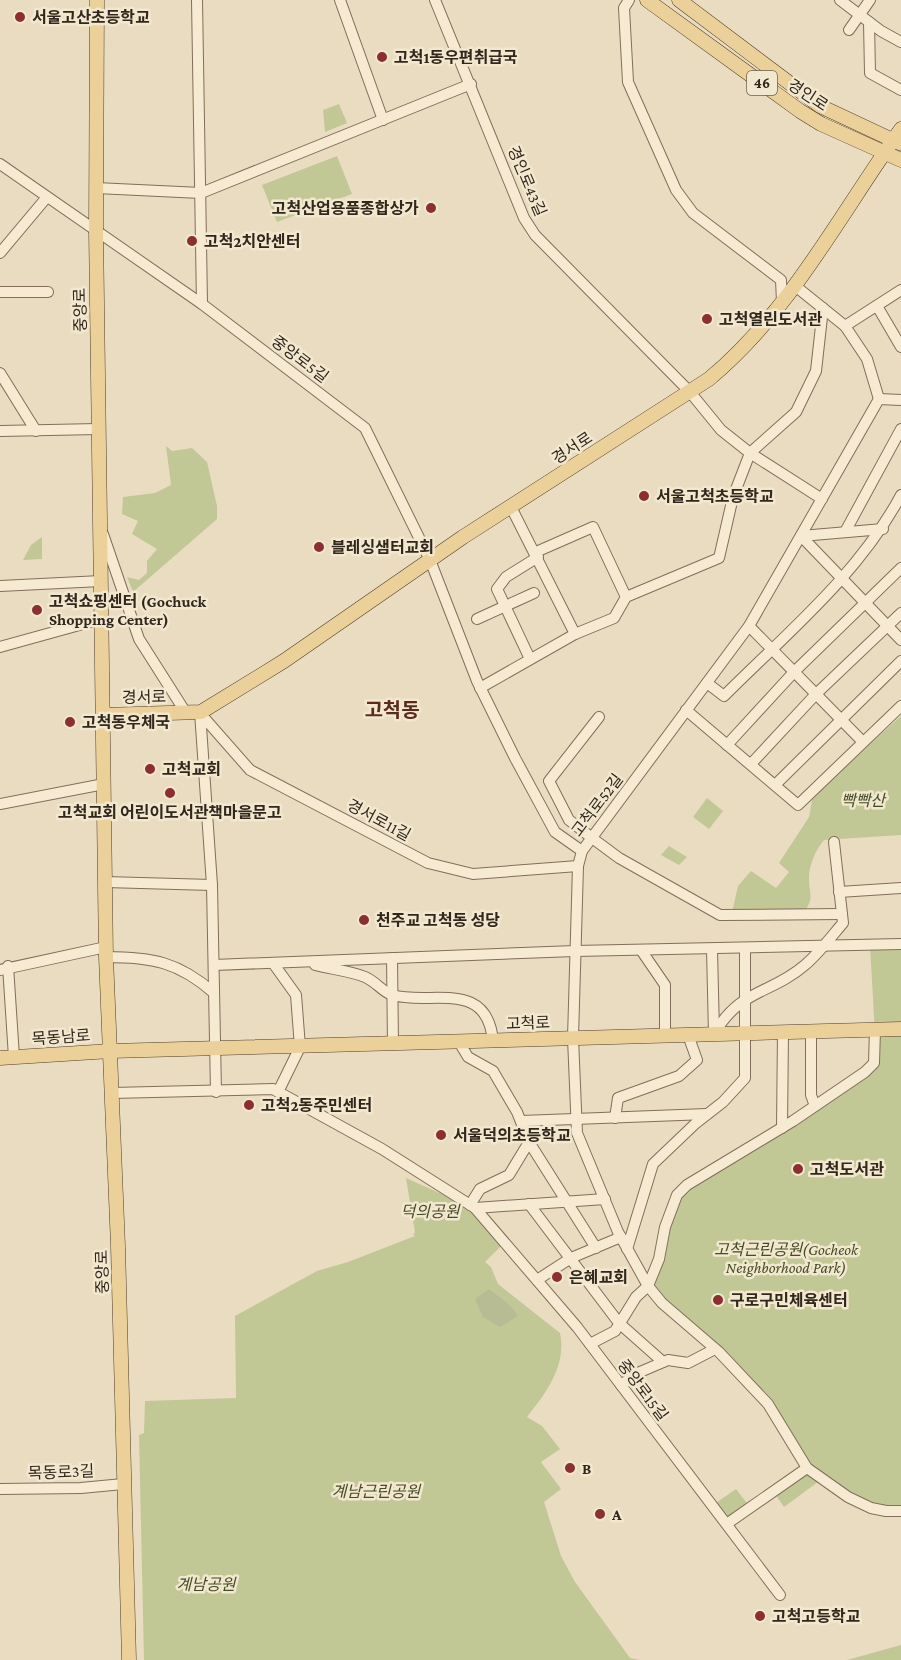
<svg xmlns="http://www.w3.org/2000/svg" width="901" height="1660" viewBox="0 0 901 1660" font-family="'Crimson Pro','Noto Sans KR',serif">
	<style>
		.green { fill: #c2c796 }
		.cemetery { fill: #b8bc95 }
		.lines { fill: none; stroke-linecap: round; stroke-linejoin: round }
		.minor-casing { stroke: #826e5a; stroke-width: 12 }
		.major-casing { stroke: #4f3d2e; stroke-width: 15 }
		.minor { stroke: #f6ead3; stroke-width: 10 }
		.major { stroke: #ebd09a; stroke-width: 14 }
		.poi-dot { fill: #8c2f32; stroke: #f2e7cf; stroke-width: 2 }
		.labels { text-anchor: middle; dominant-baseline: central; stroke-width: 5; stroke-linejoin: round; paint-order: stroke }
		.shield { fill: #f2e7cf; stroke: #6c6152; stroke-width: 1.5 }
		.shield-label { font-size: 15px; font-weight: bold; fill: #32271d }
		.poi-label { font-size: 16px; font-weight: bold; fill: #32271d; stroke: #f2e7cf; text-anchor: start }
		.street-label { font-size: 16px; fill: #32271d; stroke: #f2e7cf }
		.park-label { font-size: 16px; font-style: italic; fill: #444d25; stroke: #f2e7cf }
		.quarter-label { font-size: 20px; font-weight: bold; fill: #5c2b20; stroke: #f2e7cf }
	</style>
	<rect width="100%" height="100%" fill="#eadcc1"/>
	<g class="green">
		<path d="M339,104L347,123L325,132L323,110Z"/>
		<path d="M337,156L352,194L277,222L262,185Z"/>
		<path d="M166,446L172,451L192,448L207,462L217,506V519L133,592L127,577L139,580L147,573V561L157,549L132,534L138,521L122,514L123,497L155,493L171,485Z"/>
		<path d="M42,537V559L23,560L31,545Z"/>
		<path d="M901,716V835L824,840C816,849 809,865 809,877C809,896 815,896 803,914L736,915L733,908L738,886L751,871L776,888L789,872L779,863L809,817L812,800L837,773Z"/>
		<path d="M707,798L723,811L709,829L693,817Z"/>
		<path d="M669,846L687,857L679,865L661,855Z"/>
		<path d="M901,944V1511H886L822,1479L784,1507L773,1491L807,1468L778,1418L648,1286L677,1195L865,1072L876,1053L870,945Z"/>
		<path d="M406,1178L444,1195L473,1214L502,1245L485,1262L491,1267L498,1284L560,1333C567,1365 546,1393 527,1417L542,1426L560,1449L541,1462L561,1489L544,1502L561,1556L575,1582L630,1658L640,1660H144L139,1435L144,1433L145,1401L236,1398L235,1316L317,1271L348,1262L415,1236L413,1234L415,1233Z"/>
		<path d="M736,1489L750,1507L728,1523L713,1505Z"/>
		<path d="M901,1645V1660H847Z"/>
	</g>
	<path class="cemetery" d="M489,1289L510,1305L518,1316L500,1327L483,1317L475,1299Z"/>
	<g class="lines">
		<defs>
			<g id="minor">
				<path d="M197,0L202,304"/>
				<path d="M340,0L383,120"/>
				<path d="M435,0L524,218L535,235L690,392L721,430L750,453L822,499"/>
				<path d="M629,0L624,8L628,82L676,190L693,213L781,280L782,302"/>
				<path d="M840,0L881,31L901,42"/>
				<path d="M869,22L870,73L901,90"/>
				<path d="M849,30L870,0"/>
				<path d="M0,164L202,304L365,428L430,560L477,681L515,758L555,832L582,851"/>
				<path d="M96,188L201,193L471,84"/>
				<path d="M0,253L47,197"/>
				<path d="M794,285L845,326L867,359L879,399"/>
				<path d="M0,292H48"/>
				<path d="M877,306L901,347"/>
				<path d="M845,326L901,290"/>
				<path d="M0,373L36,431"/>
				<path d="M879,399L749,626L582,851L578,866L573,1038L577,1133L618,1232L648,1286L662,1303L719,1352L768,1404L807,1468L848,1497L871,1508L886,1511H901"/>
				<path d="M879,399L901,400"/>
				<path d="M0,431L98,429"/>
				<path d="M511,507L575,634"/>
				<path d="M845,532L901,429"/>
				<path d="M103,534L139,639L186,713"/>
				<path d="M801,536L901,640"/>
				<path d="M801,536L883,529"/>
				<path d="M536,552L593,527L626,597"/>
				<path d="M0,586L101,581"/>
				<path d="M477,619L534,593"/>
				<path d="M749,626L863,742"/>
				<path d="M0,647L101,619"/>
				<path d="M530,659L497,589L506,577L538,557"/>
				<path d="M707,683L724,696C787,633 859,574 901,495"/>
				<path d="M480,688L575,634L614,618L626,597L719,558L733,497L750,453L796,412L816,371L823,308"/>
				<path d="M686,710L798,805L901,706"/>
				<path d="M199,712L250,770L428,863L473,874L578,866"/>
				<path d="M200,712L212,885L216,1092"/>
				<path d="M599,717L549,781L569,820L592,838L619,858L720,915L842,914"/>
				<path d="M727,745L794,672L901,568"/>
				<path d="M751,764L816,694L901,613"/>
				<path d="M775,785L901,661"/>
				<path d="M0,804L104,784"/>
				<path d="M105,882L212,885"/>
				<path d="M839,892L901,888"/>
				<path d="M712,949L714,1034"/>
				<path d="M641,950L665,985V1036"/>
				<path d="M106,957C152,957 179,962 214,993"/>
				<path d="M392,958L393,1044"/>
				<path d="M273,963L296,995L300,1047L278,1092"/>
				<path d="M214,965L575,951L901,944"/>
				<path d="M315,965C331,969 350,971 365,977C375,981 383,992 392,995C430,1006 487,978 493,1041"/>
				<path d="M8,966L14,1057"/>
				<path d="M0,970L106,947"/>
				<path d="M811,1031V1095L815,1106"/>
				<path d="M714,1034C741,988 770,995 805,965C819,953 831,937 843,923L834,842"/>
				<path d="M459,1042L468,1057L493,1071L517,1112L529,1142L596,1248"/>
				<path d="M112,1093L273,1089L382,1149L475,1208L577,1327L780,1595"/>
				<path d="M615,1118L618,1098L679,1076L697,1060L688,1035"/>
				<path d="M521,1121L707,1114"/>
				<path d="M782,1128L783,1032"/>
				<path d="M529,1204L619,1323L663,1362"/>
				<path d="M470,1205L480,1189L509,1175L529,1142"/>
				<path d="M475,1208L605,1199"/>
				<path d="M627,1249L653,1164L696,1123L723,1102L745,1078V948"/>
				<path d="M537,1280L571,1258L621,1237"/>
				<path d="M590,1344L615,1331L636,1297L648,1286L659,1259L665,1227L677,1195L687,1185L793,1121L865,1072L874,1063L875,1029"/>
				<path d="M621,1385L640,1372L668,1360L688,1363L715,1349"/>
				<path d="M0,1489L81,1488L123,1484"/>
				<path d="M728,1523L807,1468"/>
			</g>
			<g id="major">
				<path d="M97,0L96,230L106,957L118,1246L129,1660"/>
				<path d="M647,0L800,111L821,124L901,160"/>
				<path d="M679,0L820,106L899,143"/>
				<path d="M103,715L201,712L284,661L463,537L709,379C791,311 840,214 901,129"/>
				<path d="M0,1058L111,1051L901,1029"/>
			</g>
		</defs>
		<use href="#minor" class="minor-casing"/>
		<use href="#major" class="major-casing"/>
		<use href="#minor" class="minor"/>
		<use href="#major" class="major"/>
	</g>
	<g class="poi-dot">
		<circle cx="20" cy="17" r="6"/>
		<circle cx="382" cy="57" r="6"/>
		<circle cx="431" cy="208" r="6"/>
		<circle cx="192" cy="241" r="6"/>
		<circle cx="707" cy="319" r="6"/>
		<circle cx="644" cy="496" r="6"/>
		<circle cx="319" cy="547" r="6"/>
		<circle cx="37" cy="610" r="6"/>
		<circle cx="70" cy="722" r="6"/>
		<circle cx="150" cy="769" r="6"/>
		<circle cx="170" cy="793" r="6"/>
		<circle cx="364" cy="920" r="6"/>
		<circle cx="249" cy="1105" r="6"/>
		<circle cx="441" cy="1135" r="6"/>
		<circle cx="798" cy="1169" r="6"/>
		<circle cx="557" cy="1277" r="6"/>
		<circle cx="718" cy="1300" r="6"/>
		<circle cx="570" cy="1468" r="6"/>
		<circle cx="600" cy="1514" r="6"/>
		<circle cx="760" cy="1616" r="6"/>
	</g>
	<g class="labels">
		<rect class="shield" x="747" y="71" width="30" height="24" rx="4.5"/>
		<g class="shield-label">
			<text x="762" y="83">46</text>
		</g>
		<g class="poi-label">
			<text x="32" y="17">서울고산초등학교</text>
			<text x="394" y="57">고척1동우편취급국</text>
			<text x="419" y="208" text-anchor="end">고척산업용품종합상가</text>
			<text x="204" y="241">고척2치안센터</text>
			<text x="719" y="319">고척열린도서관</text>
			<text x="656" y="496">서울고척초등학교</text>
			<text x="331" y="547">블레싱샘터교회</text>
			<text x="49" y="601">고척쇼핑센터 (Gochuck<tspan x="49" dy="18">Shopping Center)</tspan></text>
			<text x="82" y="722">고척동우체국</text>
			<text x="162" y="769">고척교회</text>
			<text x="170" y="812" text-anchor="middle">고척교회 어린이도서관책마을문고</text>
			<text x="376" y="920">천주교 고척동 성당</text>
			<text x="261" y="1105">고척2동주민센터</text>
			<text x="453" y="1135">서울덕의초등학교</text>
			<text x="810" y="1169">고척도서관</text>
			<text x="569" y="1277">은혜교회</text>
			<text x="730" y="1300">구로구민체육센터</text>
			<text x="582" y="1468">B</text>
			<text x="612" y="1514">A</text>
			<text x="772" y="1616">고척고등학교</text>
		</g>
		<g class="street-label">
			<text transform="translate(808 95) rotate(33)">경인로</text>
			<text transform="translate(527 181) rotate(67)">경인로43길</text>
			<text transform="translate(80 310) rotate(-91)">중앙로</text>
			<text transform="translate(300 359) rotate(37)">중앙로5길</text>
			<text transform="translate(572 448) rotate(-33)">경서로</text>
			<text transform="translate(144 697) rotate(-1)">경서로</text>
			<text transform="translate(597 805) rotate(-53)">고척로52길</text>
			<text transform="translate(379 820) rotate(28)">경서로11길</text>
			<text transform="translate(528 1023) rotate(-2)">고척로</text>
			<text transform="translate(61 1037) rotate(-4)">목동남로</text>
			<text transform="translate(102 1272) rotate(-91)">중앙로</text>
			<text transform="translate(643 1390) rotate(53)">중앙로15길</text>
			<text transform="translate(61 1472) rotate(-2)">목동로3길</text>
		</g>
		<g class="park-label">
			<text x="863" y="800">빡빡산</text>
			<text x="430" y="1211">덕의공원</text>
			<text x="786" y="1249">고척근린공원(Gocheok<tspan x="786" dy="18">Neighborhood Park)</tspan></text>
			<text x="376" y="1491">계남근린공원</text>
			<text x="206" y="1584">계남공원</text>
		</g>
		<g class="quarter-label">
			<text x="392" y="710">고척동</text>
		</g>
	</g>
</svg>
